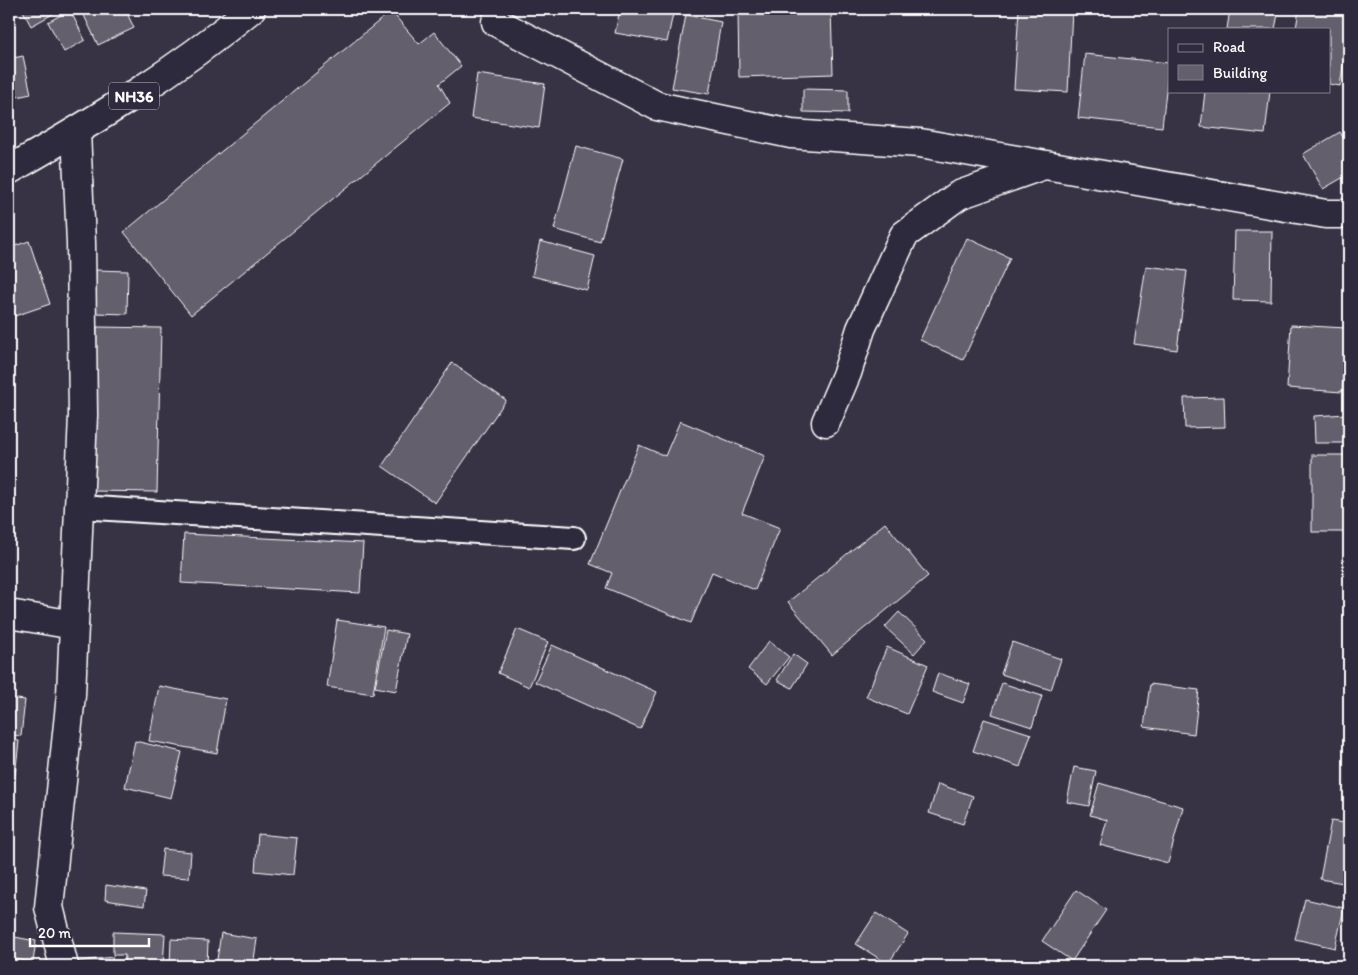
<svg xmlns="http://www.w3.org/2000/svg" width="1358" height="975" viewBox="0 0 1358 975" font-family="Itim,sans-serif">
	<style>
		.building { fill: #635f6d; stroke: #fff }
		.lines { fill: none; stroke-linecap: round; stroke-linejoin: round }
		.lane-casing { stroke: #fff; stroke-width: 26 }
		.street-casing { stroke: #fff; stroke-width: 31 }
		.highway-casing { stroke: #fff; stroke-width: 31 }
		.lane { stroke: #2f2a3d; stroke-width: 22 }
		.street { stroke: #2f2a3d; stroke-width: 28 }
		.highway { stroke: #2f2a3d; stroke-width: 28 }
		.labels { text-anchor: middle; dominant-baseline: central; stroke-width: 5; stroke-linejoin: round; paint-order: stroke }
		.shield { fill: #2f2a3d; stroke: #c1bfc5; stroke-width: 1 }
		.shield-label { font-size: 16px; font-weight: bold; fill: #fff }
	</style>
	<rect width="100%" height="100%" fill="#373345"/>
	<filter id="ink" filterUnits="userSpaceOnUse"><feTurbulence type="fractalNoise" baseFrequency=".02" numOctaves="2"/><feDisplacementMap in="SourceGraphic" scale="10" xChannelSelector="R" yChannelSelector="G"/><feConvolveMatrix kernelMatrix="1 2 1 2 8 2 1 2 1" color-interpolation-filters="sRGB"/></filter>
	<g filter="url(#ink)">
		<g class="building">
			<path d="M22,9H50L53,14L31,26Z"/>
			<path d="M81,9H125L134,28L98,45Z"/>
			<path d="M620,9H674L667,42L615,33Z"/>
			<path d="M738,9H831L833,74L739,77Z"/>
			<path d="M1019,9H1072L1068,92L1014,89Z"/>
			<path d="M1230,9H1279L1275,29H1227Z"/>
			<path d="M1299,9H1349V27L1340,86L1329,84V29H1296Z"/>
			<path d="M70,10L85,40L64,52L48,22Z"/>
			<path d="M391,11L419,44L434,32L461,66L439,84L450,103L191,315L124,232Z"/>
			<path d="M686,15L721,22L709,94L672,88Z"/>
			<path d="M1085,54L1169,63L1162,127L1078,118Z"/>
			<path d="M23,56L31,94L12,98L9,83V59Z"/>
			<path d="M477,74L545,84L539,128L471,118Z"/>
			<path d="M803,89L848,90V113L803,112Z"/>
			<path d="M1205,91H1270L1265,134L1201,127Z"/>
			<path d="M1340,132L1349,147V174L1323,189L1303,154Z"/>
			<path d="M576,146L623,159L600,242L554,229Z"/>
			<path d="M1235,231H1272L1271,301L1233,300Z"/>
			<path d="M967,238L1010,258L963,360L920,340Z"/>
			<path d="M29,241L50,304L9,318V248Z"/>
			<path d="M540,241L595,256L587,290L532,276Z"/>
			<path d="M1146,266L1187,271L1177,350L1134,344Z"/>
			<path d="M96,270L128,271L127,314L96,313Z"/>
			<path d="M1291,325L1346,328L1342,392L1287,388Z"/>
			<path d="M97,327L161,328L157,492L93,491Z"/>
			<path d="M452,363L506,400L435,503L382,466Z"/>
			<path d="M1224,397L1225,427L1185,428L1184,398Z"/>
			<path d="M1347,414L1348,443H1315L1314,416Z"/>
			<path d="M680,421L765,456L742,513L780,528L755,590L712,572L691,623L606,588L612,573L590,564L639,445L665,456Z"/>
			<rect x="1312" y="455" width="37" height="77"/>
			<path d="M885,523L928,576L832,655L788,602Z"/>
			<path d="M184,534L363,543L360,593L181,583Z"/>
			<path d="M899,612L927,639L914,654L885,627Z"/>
			<path d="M337,620L384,627L373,694L327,687Z"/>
			<path d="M517,629L548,642L529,687L498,673Z"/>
			<path d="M386,630L407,634L396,691L375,687Z"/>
			<path d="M769,641L789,657L767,684L748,669Z"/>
			<path d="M1012,642L1061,659L1051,690L1001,674Z"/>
			<path d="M552,645L657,692L640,729L535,682Z"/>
			<path d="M887,647L928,665L907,714L866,697Z"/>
			<path d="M793,654L807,664L792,688L777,680Z"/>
			<path d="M938,673L970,684L963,703L932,692Z"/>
			<path d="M1002,683L1042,696L1032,727L992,714Z"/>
			<path d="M1150,684L1199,690L1194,734L1144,727Z"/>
			<path d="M159,686L226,699L217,753L149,741Z"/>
			<path d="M9,698L25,700L21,736L9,735Z"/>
			<path d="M984,719L1031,734L1020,767L973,751Z"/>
			<path d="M9,739L19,741L14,785L9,784Z"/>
			<path d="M135,741L182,752L171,798L125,787Z"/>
			<path d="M1074,767L1096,771L1089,806L1067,802Z"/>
			<path d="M1099,783L1183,807L1168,863L1100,845L1107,820L1090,815Z"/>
			<path d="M938,784L973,796L963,824L929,813Z"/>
			<path d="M1331,821L1349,824V884L1320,879Z"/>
			<path d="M258,834L297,838L293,875L255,871Z"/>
			<path d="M163,849L191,852L189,878L160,876Z"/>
			<path d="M106,885L146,891L144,906L105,900Z"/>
			<path d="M1076,890L1106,910L1072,961L1042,941Z"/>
			<path d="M1305,899L1344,908L1335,948L1295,939Z"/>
			<path d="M876,913L908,934L888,964L856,944Z"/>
			<path d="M113,932L165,934L163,966H124L125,955H113Z"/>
			<path d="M221,933L257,939L253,966H216Z"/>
			<path d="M9,936L36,941L33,962L9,958Z"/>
			<path d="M171,939L208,941L207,966H170Z"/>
			<path d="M112,957L113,966H76L75,962Z"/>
			<path d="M1195,958L1239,966H1194Z"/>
			<path d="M9,961L33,966H9Z"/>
		</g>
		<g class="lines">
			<defs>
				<path id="lane" d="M79,507L574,538"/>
				<g id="street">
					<path d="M496,22L657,106L791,134L920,143L1326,214H1349"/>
					<path d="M826,422L847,373L861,329L904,235L959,195L1044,165"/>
					<path d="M9,614L74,625"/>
					<path d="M64,966L49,907L71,695L83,415L81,243L76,132"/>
				</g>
				<path id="highway" d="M9,170C93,122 176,72 251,9"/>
			</defs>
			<use href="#lane" class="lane-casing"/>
			<use href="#street" class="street-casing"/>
			<use href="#highway" class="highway-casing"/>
			<use href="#lane" class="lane"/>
			<use href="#street" class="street"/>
			<use href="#highway" class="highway"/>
		</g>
	</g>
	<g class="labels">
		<rect class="shield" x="109" y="82.5" width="50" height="27" rx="4"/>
		<g class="shield-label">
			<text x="134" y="96">NH36</text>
		</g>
	</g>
	<rect width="1358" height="975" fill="none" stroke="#2f2a3d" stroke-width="30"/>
	<rect x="15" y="15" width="1328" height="945" fill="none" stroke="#fff" stroke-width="2" filter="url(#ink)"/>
	<rect x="1168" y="28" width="162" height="65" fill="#2f2a3d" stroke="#827f8b"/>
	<rect x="1178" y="44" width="25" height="8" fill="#2f2a3d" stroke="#827f8b"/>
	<text x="1213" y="52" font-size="15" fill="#ffffff">Road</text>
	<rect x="1178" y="65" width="25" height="15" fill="#635f6d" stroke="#827f8b"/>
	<text x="1213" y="78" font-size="15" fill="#ffffff">Building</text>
	<path d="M30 938v8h119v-8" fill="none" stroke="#ffffff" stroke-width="2.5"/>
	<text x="38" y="938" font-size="15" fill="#ffffff" stroke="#2f2a3d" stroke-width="4" paint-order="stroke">20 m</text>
</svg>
